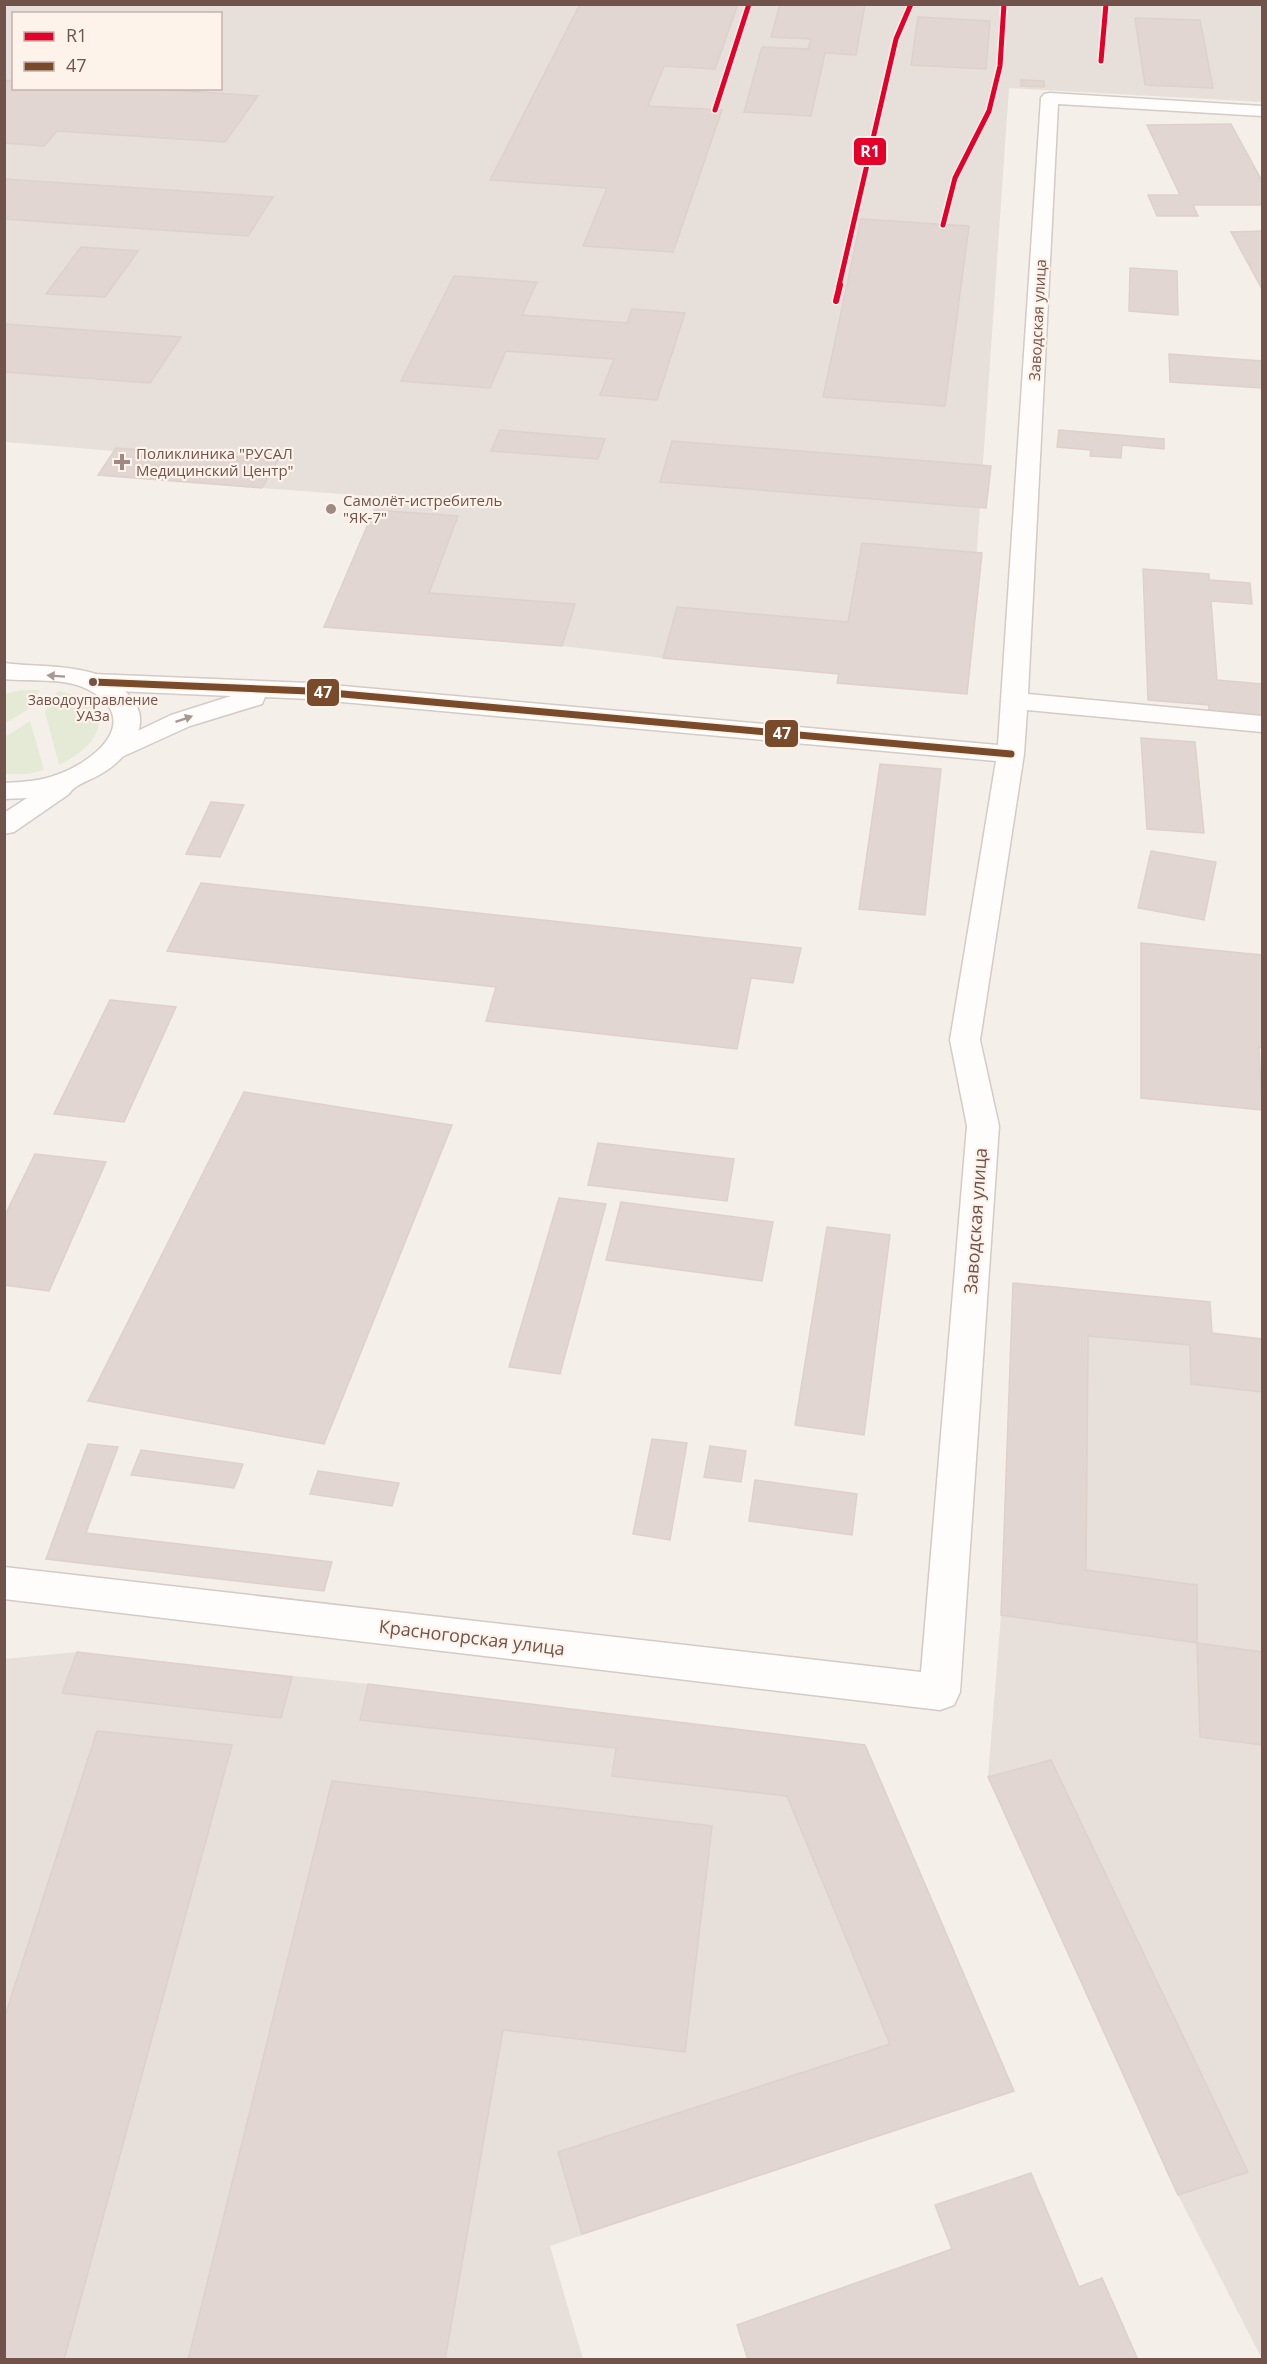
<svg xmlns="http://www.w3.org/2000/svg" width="1267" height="2364" viewBox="0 0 1267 2364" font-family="'Open Sans',sans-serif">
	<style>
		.industrial { fill: #e7dfda; fill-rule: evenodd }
		.green { fill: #e4ead5 }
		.building { fill: #e1d6d1; stroke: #ded1cc; stroke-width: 1.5 }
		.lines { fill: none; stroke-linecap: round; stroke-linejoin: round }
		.street-casing { stroke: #d4cac6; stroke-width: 3 }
		.secondary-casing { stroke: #d4cac6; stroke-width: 3 }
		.street { fill: #fefdfc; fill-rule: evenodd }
		.secondary { fill: #fefdfc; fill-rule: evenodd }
		.bus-1-casing { stroke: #fdf3ea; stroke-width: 10 }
		.bus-1 { stroke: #7a4b2a; stroke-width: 7 }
		.rail-1-far1-casing { stroke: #fdf3ea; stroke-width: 8 }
		.rail-1-casing { stroke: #fdf3ea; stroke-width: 9 }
		.rail-1-far1 { stroke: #e4002b; stroke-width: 5 }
		.rail-1 { stroke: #e4002b; stroke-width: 6 }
		.oneway { fill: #a99792 }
		.poi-dot { fill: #9f8a83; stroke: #fdf3ea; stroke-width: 2 }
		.bus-dot { fill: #71534c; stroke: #fdf3ea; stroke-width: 2 }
		.labels { text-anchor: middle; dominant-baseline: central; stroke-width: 4.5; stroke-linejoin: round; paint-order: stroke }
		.far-bus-label { font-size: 14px; fill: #71534c; stroke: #fdf3ea }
		.far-street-label { font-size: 15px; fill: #71534c; stroke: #fdf3ea }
		.far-poi-label { font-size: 15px; fill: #71534c; stroke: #fdf3ea; text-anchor: start }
		.street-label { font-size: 18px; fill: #71534c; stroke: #fdf3ea }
		.line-badge { stroke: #fdf3ea; stroke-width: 2 }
		.badge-label { font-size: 16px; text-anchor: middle; font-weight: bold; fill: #fff }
	</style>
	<rect width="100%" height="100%" fill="#f5efe9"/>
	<g class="industrial">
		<path d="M4,5H1262V102L1009,88L967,694L837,683L838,674L663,658L562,646L574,604L429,593L458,516L374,510L381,497L262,488L277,460L116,448L114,451L5,442ZM14,14H220V88H14Z"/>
		<path d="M1013,1283L1210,1302L1212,1333L1262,1339V2359L1178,2195L988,1777L1001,1615Z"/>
		<path d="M77,1652L368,1684L865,1745L1014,2091L550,2246L583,2359L5,2360V1659Z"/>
	</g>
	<g class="green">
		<path d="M22,690H40L27,710L5,723V694Z"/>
		<path d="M58,691C118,703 106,743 59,765L45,712Z"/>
		<path d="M30,721L44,770L27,774H5V737Z"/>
	</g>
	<g class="building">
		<path d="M580,4H738L715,69L664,66L648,106L722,110L673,252L583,246L607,188L490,180Z"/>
		<path d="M780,4H865L856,55L825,53L811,116L744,112L762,47L808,49L811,39L771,37Z"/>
		<path d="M918,17L990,21L986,69L911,65Z"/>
		<path d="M1135,18L1200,20L1213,88L1145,85Z"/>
		<path d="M4,80L14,81V88H141L258,96L225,142L57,131L44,146L4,143Z"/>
		<path d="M1021,80L1044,81V87L1021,86Z"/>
		<path d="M1231,124L1262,181V205H1193L1198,216H1157L1148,195H1180L1147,125Z"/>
		<path d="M4,179L273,197L248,236L4,219Z"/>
		<path d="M861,219L969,226L945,406L823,397Z"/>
		<path d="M1262,231V289L1231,232Z"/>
		<path d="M81,247L138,251L105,297L46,294Z"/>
		<path d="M1130,268L1177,271L1178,315L1129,311Z"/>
		<path d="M454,276L537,282L522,315L627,323L632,309L685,313L657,400L600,395L614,359L506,351L490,388L401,381Z"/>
		<path d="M4,324L181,337L150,383L4,372Z"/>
		<path d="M1169,354L1262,361V388L1170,382Z"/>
		<path d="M500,430L605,439L598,459L491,451Z"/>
		<path d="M1059,430L1164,439V449L1122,445L1121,458L1090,456L1091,450L1057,447Z"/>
		<path d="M672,441L991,466L986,508L660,482Z"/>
		<path d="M116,448L278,460L262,488L98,475Z"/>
		<path d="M374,510L458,516L429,593L575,604L562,646L324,627Z"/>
		<path d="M862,543L982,553L967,694L837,683L839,674L663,658L677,607L848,622Z"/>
		<path d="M1143,569L1209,574V580L1250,583L1252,604L1211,601L1217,680L1262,684V717L1209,712V705L1148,700Z"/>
		<path d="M1141,738L1195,742L1204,833L1147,829Z"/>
		<path d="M880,764L941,769L925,915L859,909Z"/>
		<path d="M211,802L244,805L220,857L186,854Z"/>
		<path d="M1151,851L1216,862L1204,920L1138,908Z"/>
		<path d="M201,883L801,948L793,983L751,978L737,1049L486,1021L496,987L167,951Z"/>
		<path d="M1141,943L1262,955V1048L1259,1047L1262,1110L1141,1098Z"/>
		<path d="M110,1000L176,1007L124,1122L54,1114Z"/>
		<path d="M244,1092L452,1125L324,1444L88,1401Z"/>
		<path d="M598,1143L734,1159L727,1201L588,1185Z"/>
		<path d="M35,1154L106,1162L49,1291L4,1285V1217Z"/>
		<path d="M559,1198L606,1204L560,1374L509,1367Z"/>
		<path d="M621,1202L773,1222L762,1281L606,1260Z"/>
		<path d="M827,1227L890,1235L864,1435L795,1425Z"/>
		<path d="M1013,1283L1210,1302L1212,1333L1262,1339V1392L1191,1384L1190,1345L1088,1336L1086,1570L1197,1585V1643L1001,1615Z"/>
		<path d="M652,1439L687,1443L670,1540L633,1534Z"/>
		<path d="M88,1444L118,1447L86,1533L332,1562L324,1591L46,1559Z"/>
		<path d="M710,1446L746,1451L741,1482L704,1477Z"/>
		<path d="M141,1450L243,1464L234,1488L131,1475Z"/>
		<path d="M318,1471L399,1483L392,1506L310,1494Z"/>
		<path d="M755,1480L857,1494L852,1535L749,1521Z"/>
		<path d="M1197,1643L1262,1652V1745L1200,1737Z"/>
		<path d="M77,1652L292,1677L281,1718L62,1693Z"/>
		<path d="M368,1684L865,1745L1014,2091L582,2234L558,2152L890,2044L787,1796L612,1776L616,1748L360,1720Z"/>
		<path d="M97,1731L232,1745L64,2360H4V2019Z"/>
		<path d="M1051,1760L1248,2172L1178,2195L988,1777Z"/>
		<path d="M332,1781L712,1826L685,2052L503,2030L445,2360H188Z"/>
		<path d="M1031,2173L1079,2287L1102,2278L1138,2360H748L737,2325L952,2249L935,2205Z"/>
	</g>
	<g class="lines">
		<defs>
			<path id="street" d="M1050,93L1262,106V116L1058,104L1028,694L1262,716V732L1027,710L1024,754L980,1040L999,1126L960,1692L954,1705L940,1710L4,1599V1567L921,1672L967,1126L950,1040L996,761L309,699L265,697L262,704L190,726L113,761L104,759L100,753L104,747L171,715L231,696L93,690L84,687L80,682L84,677L93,674L309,683L998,745L1041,98L1044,94Z"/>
			<path id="secondary" d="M4,663C48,669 110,660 136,705C145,720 138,738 127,751C120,761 110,769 99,775C89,781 75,784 69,794L14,832L4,834V813L27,798L4,799V783C23,782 42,781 59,774C99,759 143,718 87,689C64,677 30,682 4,679Z"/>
		</defs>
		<use href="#street" class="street-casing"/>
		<use href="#secondary" class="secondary-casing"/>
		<use href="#street" class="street"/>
		<use href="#secondary" class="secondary"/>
		<defs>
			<path id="bus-1" d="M93,682L309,691L1011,754"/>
		</defs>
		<use href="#bus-1" class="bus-1-casing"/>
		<use href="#bus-1" class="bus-1"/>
		<defs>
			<g id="rail-1-far1">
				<path d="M1101,61L1106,4"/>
				<path d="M715,110L749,4"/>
				<path d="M943,225L955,178L989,111L1000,66L1004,4"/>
				<path d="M839,286L896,39L911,4"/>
			</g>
			<path id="rail-1" d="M836,301L840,285"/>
		</defs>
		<use href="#rail-1-far1" class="rail-1-far1-casing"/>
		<use href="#rail-1" class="rail-1-casing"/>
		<use href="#rail-1-far1" class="rail-1-far1"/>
		<use href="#rail-1" class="rail-1"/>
	</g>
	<defs><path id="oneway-solid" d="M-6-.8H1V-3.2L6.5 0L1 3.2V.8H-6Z" transform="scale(1.5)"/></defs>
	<g class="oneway">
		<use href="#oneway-solid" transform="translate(56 676) rotate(-176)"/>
		<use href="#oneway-solid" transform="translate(184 719) rotate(-19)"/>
	</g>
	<g class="poi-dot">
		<path d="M119 453h6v6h6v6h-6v6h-6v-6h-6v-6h6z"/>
		<circle cx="331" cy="509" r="6"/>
	</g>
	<circle class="bus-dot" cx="93" cy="682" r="5"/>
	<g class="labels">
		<g class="far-bus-label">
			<text x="93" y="699">Заводоуправление<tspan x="93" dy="16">УАЗа</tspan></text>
		</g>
		<g class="far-street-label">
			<text transform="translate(1037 320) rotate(-87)">Заводская улица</text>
		</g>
		<g class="far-poi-label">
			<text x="136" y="453">Поликлиника "РУСАЛ<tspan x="136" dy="17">Медицинский Центр"</tspan></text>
			<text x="343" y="500">Самолёт-истребитель<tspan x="343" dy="17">"ЯК-7"</tspan></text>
		</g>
		<g class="street-label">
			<text transform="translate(975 1221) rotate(-86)">Заводская улица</text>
			<text transform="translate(472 1637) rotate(7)">Красногорская улица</text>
		</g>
	</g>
	<g class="line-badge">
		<rect x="853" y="137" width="34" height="29" rx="6" fill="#e4002b"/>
		<rect x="306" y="678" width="34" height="29" rx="6" fill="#7a4b2a"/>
		<rect x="764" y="719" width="35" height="29" rx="6" fill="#7a4b2a"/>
	</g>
	<g class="badge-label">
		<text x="870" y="157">R1</text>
		<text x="323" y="698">47</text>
		<text x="782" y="739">47</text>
	</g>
	<rect width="1267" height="2364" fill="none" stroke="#71534c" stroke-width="12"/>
	<rect x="12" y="12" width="210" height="78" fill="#fdf3ea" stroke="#c5b3ab" stroke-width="1.5"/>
	<rect x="24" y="32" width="30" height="9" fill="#e4002b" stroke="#c5b3ab" stroke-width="1.5"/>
	<text x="66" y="42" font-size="18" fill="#71534c">R1</text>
	<rect x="24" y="62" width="30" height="9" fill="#7a4b2a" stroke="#c5b3ab" stroke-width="1.5"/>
	<text x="66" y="72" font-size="18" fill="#71534c">47</text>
</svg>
